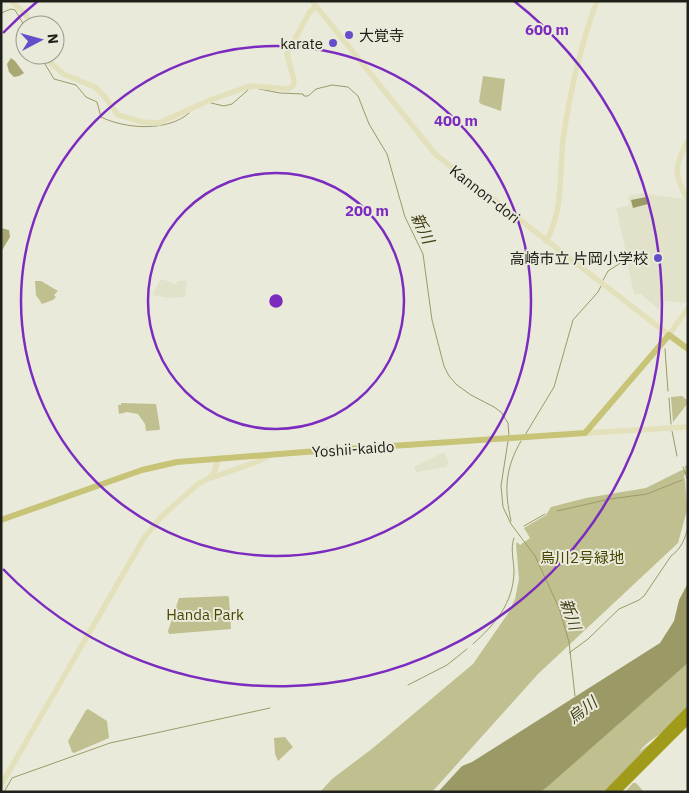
<svg xmlns="http://www.w3.org/2000/svg" width="689" height="793" viewBox="0 0 689 793" font-family="'IBM Plex Sans','Noto Sans JP',sans-serif">
	<style>
		.built { fill: #e2e2cb }
		.green { fill: #c0bf8f }
		.forest { fill: #a9a874 }
		.water { fill: #9b9a67 }
		.lines { fill: none; stroke-linecap: round; stroke-linejoin: round }
		.stream { stroke: #9b9a67; stroke-width: 1 }
		.secondary { stroke: #e3e1bb; stroke-width: 5.5 }
		.primary { stroke: #c7c377; stroke-width: 6 }
		.highway { stroke: #a19b1c; stroke-width: 8 }
		.ring { fill: none; stroke: #7b2cbf; stroke-width: 2.5 }
		.poi-dot { fill: #654ec7; stroke: #eaeadb; stroke-width: 2 }
		.labels { text-anchor: middle; dominant-baseline: central; stroke-width: 4; stroke-linejoin: round; paint-order: stroke }
		.poi-label { font-size: 15px; fill: #20201b; stroke: #eaeadb; text-anchor: end }
		.street-label { font-size: 15px; fill: #20201b; stroke: #eaeadb }
		.park-label { font-size: 15px; fill: #484502; stroke: #eaeadb }
		.water-label { font-size: 16px; font-style: italic; fill: #424017; stroke: #eaeadb }
		.centre { fill: #7b2cbf; stroke: #eaeadb; stroke-width: 2.5 }
		.ring-label { font-size: 15px; text-anchor: middle; font-weight: bold; fill: #7b2cbf; stroke: #eaeadb; stroke-width: 4; stroke-linejoin: round; paint-order: stroke }
	</style>
	<rect width="100%" height="100%" fill="#eaeadb"/>
	<g class="built">
		<path d="M642,193L684,199L688,207V242L686,243L688,250V300L685,303L664,301L658,309L641,294H634L628,267L629,266L616,208L630,205L628,196Z"/>
		<path d="M161,279L176,284L178,281H187L185,297L170,298L152,295Z"/>
		<path d="M444,452L449,462L446,467L416,472L414,467Z"/>
	</g>
	<g class="green">
		<path d="M483,76L505,79L501,111L481,104L479,102Z"/>
		<path d="M35,281H41L58,291L54,295L56,297L53,300L42,304L36,295Z"/>
		<path d="M682,396L688,401V403L673,422L671,397Z"/>
		<path d="M121,403L156,404L160,429L159,430L146,431L145,424L138,414L127,412L119,414L118,405H121Z"/>
		<path d="M688,464V477L687,474L684,475L685,481L687,510L678,543L538,674L432,792H320L332,779L373,748L473,664L509,612L515,599L519,579L516,544L517,542L520,545L530,538L524,528L546,515L551,507L586,498L646,488L682,470H685V466Z"/>
		<path d="M228,596L229,598L231,629L169,634L168,631L179,598Z"/>
		<path d="M688,663V709C681,715 674,723 667,729C658,736 646,742 639,752L655,740L605,792H540Z"/>
		<path d="M88,709L107,721L109,738L74,753L72,752L68,741L86,710Z"/>
		<path d="M285,737L293,747L278,761L275,754L274,738Z"/>
		<path d="M633,783H636L644,792H625Z"/>
	</g>
	<g class="forest">
		<path d="M11,58L15,61L24,73L19,76L14,77L9,72L7,64Z"/>
		<path d="M1,228L9,230L10,237L1,252Z"/>
	</g>
	<g class="water">
		<path d="M646,197L648,204L633,208L631,200Z"/>
		<path d="M688,583V663L547,787L540,792H438L462,766L472,762L660,643L674,621L679,600Z"/>
	</g>
	<g class="lines">
		<g class="stream">
			<path d="M1,13L11,9L15,10L24,25L19,33V38L25,42"/>
			<path d="M36,55L45,64L54,79L76,85L86,97L97,102L101,117C125,129 168,132 189,113"/>
			<path d="M259,89L280,93L303,94L304,96H308L316,89L332,85L348,87L358,96L369,124L387,154L405,217L423,254L432,320L444,366L449,376L457,385L471,395L494,407L501,412L508,423L509,437"/>
			<path d="M211,103L224,106L232,104L248,90"/>
			<path d="M602,282L608,271L622,262"/>
			<path d="M665,349L668,391"/>
			<path d="M669,398L671,424"/>
			<path d="M672,431L677,456"/>
			<path d="M525,435L554,387L573,320L598,292L601,286"/>
			<path d="M508,441L501,486L503,507L511,524L535,556L559,608L569,642L575,696"/>
			<path d="M683,467L688,481"/>
			<path d="M557,511L610,499L647,494L682,480"/>
			<path d="M511,521C504,489 505,469 521,441"/>
			<path d="M524,526L545,514"/>
			<path d="M473,644C495,624 513,604 514,572C514,561 510,548 514,538"/>
			<path d="M569,653L588,639L619,609L639,600L644,596L671,556C681,549 685,539 688,527"/>
			<path d="M408,685L447,665L467,649"/>
			<path d="M4,792L12,778L110,743L270,708"/>
		</g>
		<g class="secondary">
			<path d="M11,1L25,14L32,25"/>
			<path d="M312,1L436,155L669,335L688,308"/>
			<path d="M45,55L47,59L63,74L95,87L105,97L118,115L142,122L159,123L210,100L247,87L254,86L288,89L293,86L294,81L287,54L309,13L316,6"/>
			<path d="M688,140C674,170 673,171 688,201"/>
			<path d="M546,241C564,211 559,173 563,140C570,92 580,46 597,1"/>
			<path d="M585,433L688,427"/>
			<path d="M211,478L259,461L270,455"/>
			<path d="M1,785L144,538L162,516L198,484L208,479L214,473L218,459"/>
		</g>
		<path class="primary" d="M1,520L142,470L177,462L317,451L585,433L669,335L688,349"/>
		<g class="highway">
			<path d="M609,792L688,711"/>
			<path d="M616,792L688,720"/>
		</g>
	</g>
	<g class="ring">
		<circle cx="276" cy="301" r="128"/>
		<circle cx="276" cy="301" r="255"/>
		<path d="M3 33A383 383 0 0 1 38 1M514 1A383 383 0 1 1 3 569"/>
	</g>
	<g class="poi-dot">
		<circle cx="349" cy="35" r="5"/>
		<circle cx="333" cy="43" r="5"/>
		<circle cx="658" cy="258" r="5"/>
	</g>
	<g class="labels">
		<g class="poi-label">
			<text x="359" y="35" text-anchor="start">大覚寺</text>
			<text x="323" y="43">karate</text>
			<text x="648" y="258">高崎市立 片岡小学校</text>
		</g>
		<g class="street-label">
			<text transform="translate(485 194) rotate(38)">Kannon-dori</text>
			<text transform="translate(353 449) rotate(-4)">Yoshii-kaido</text>
		</g>
		<g class="park-label">
			<text x="582" y="557">烏川2号緑地</text>
			<text x="205" y="614">Handa Park</text>
		</g>
		<g class="water-label">
			<text transform="translate(423 228) rotate(65)">新川</text>
			<text transform="translate(571 614) rotate(71)">新川</text>
			<text transform="translate(582 710) rotate(-38)">烏川</text>
		</g>
	</g>
	<circle cx="276" cy="301" r="8" class="centre"/>
	<g class="ring-label">
		<text x="547" y="35">600 m</text>
		<text x="456" y="126">400 m</text>
		<text x="367" y="216">200 m</text>
	</g>
	<rect width="689" height="793" fill="none" stroke="#20201b" stroke-width="5"/>
	<g transform="translate(40 40) rotate(84)"><circle r="24" fill="#eaeadb" stroke="#99998e"/>
	<path d="M0-4L9 19L0 12L-9 19Z" fill="#654ec7"/>
	<text y="-8" font-size="14" font-weight="bold" text-anchor="middle" fill="#20201b">N</text>
	</g>
</svg>
